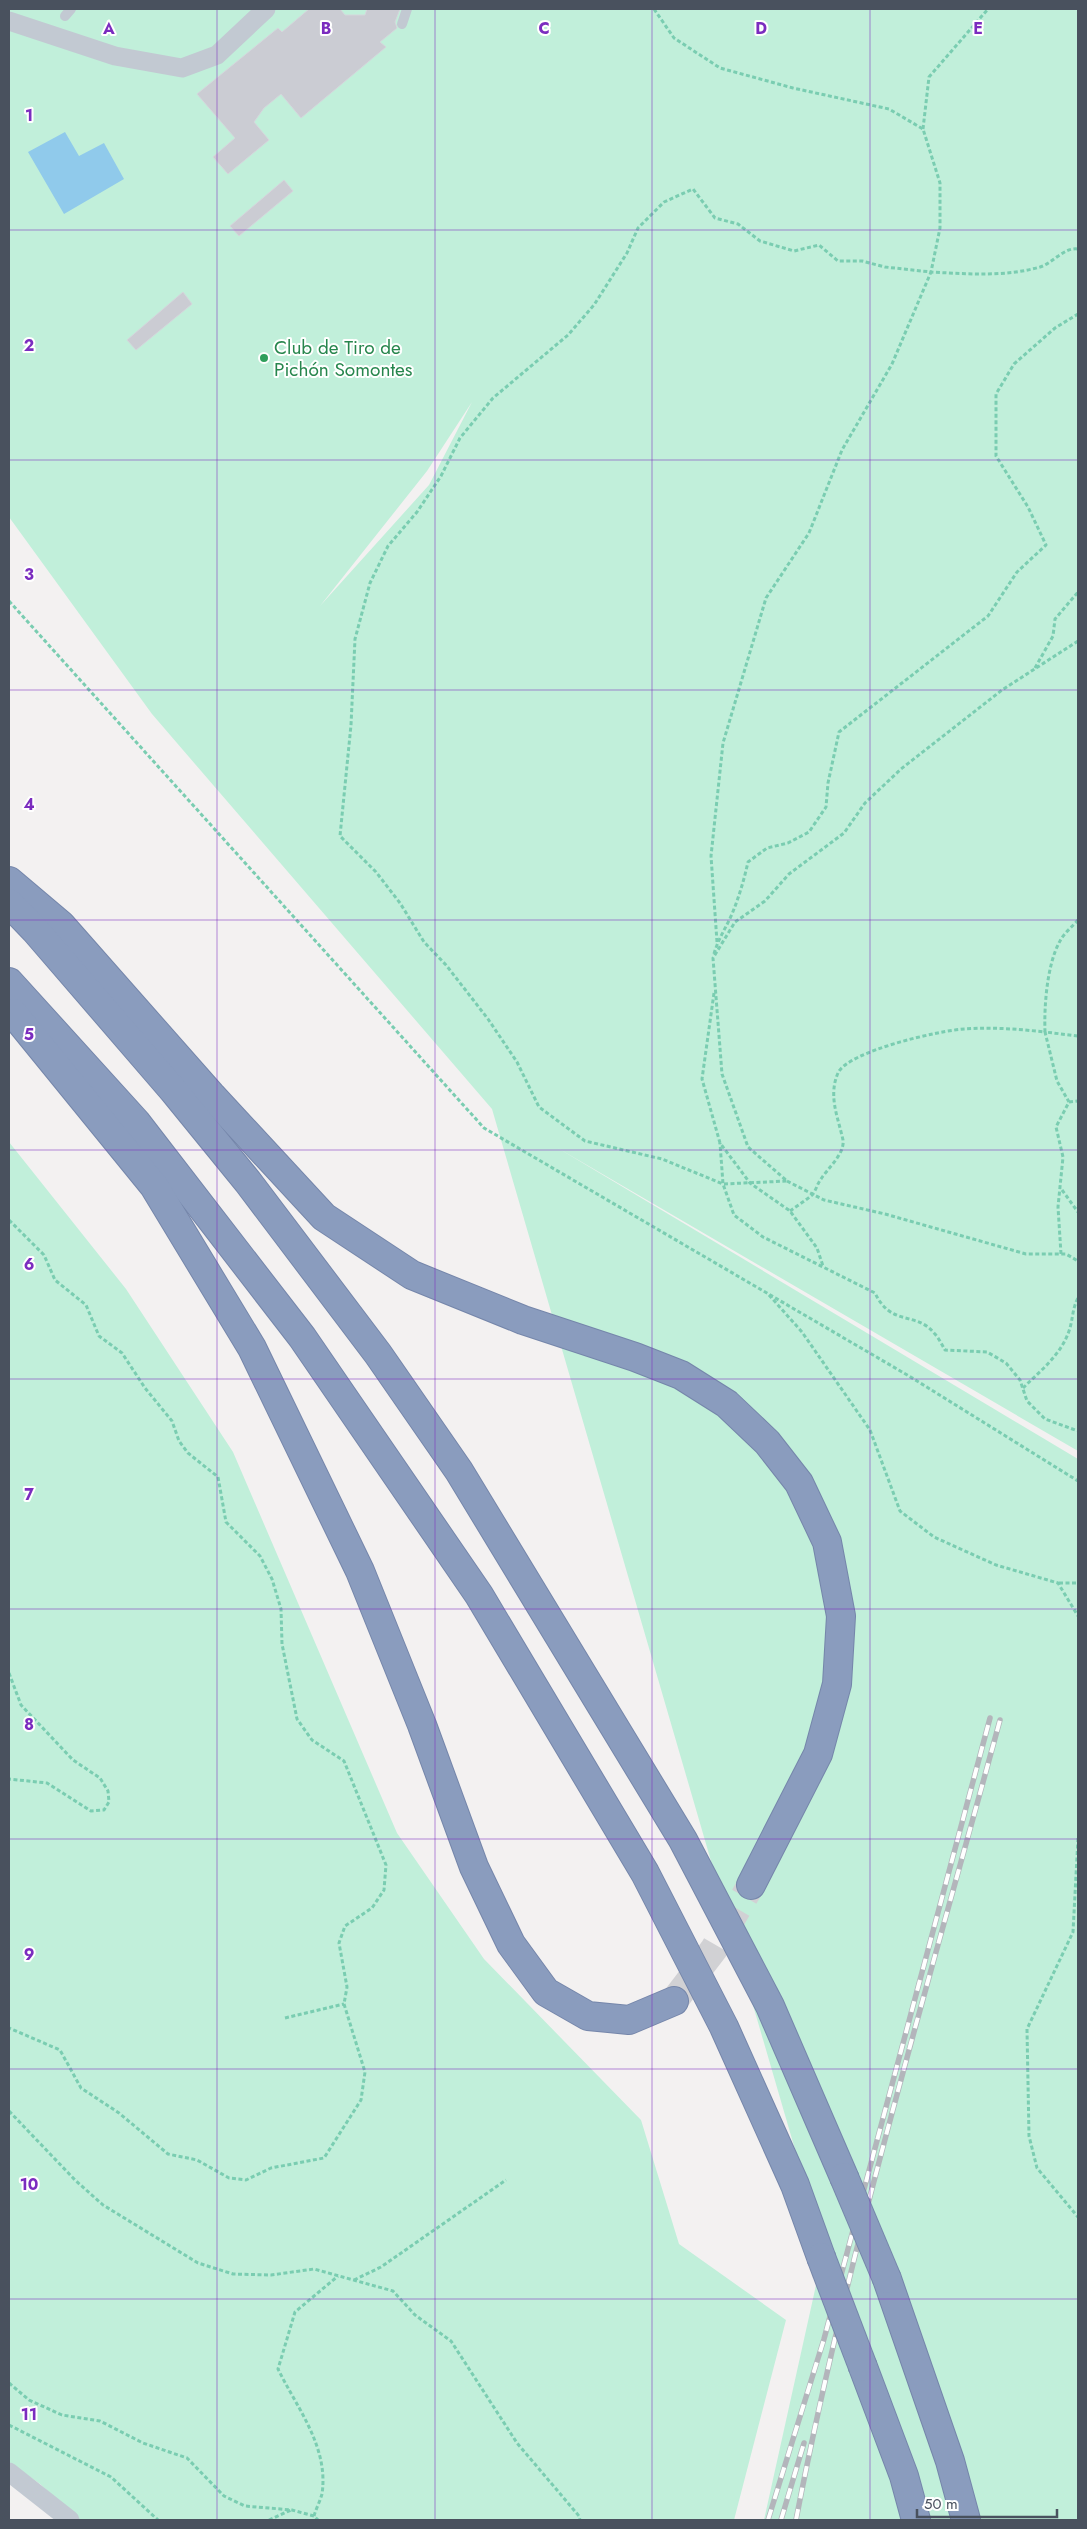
<svg xmlns="http://www.w3.org/2000/svg" width="1087" height="2529" viewBox="0 0 1087 2529" font-family="Jost,sans-serif">
	<style>
		.green { fill: #c1efda; fill-rule: evenodd }
		.water { fill: #90caeb }
		.building { fill: #cbccd3; stroke: #d5d6dc }
		.lines { fill: none; stroke-linecap: round; stroke-linejoin: round }
		.highway-tunnel { stroke: #d1d1d4; stroke-width: 28; stroke-dasharray: 28 14; stroke-linecap: butt }
		.highway-casing { stroke: #7586aa; stroke-width: 30 }
		.path { stroke: #7acdb1; stroke-width: 3; stroke-dasharray: 4 2.5; stroke-linecap: butt }
		.lane { stroke: #c2c9d2; stroke-width: 10 }
		.street { stroke: #c2c9d2; stroke-width: 19 }
		.highway { stroke: #8a9cbe; stroke-width: 28 }
		.rail-casing { stroke: #b3b5bb; stroke-width: 5.5 }
		.rail { stroke: #fff; stroke-width: 4; stroke-dasharray: 11; stroke-linecap: butt }
		.highway-bridge-casing { stroke: #7586aa; stroke-width: 30; stroke-linecap: butt }
		.highway-bridge { stroke: #8a9cbe; stroke-width: 28 }
		.grid { fill: none; stroke: #7b2cbf; stroke-width: 1; stroke-opacity: 0.55 }
		.leisure-dot { fill: #2e9e5b; stroke: #fff; stroke-width: 2 }
		.labels { text-anchor: middle; dominant-baseline: central; stroke-width: 4; stroke-linejoin: round; paint-order: stroke }
		.leisure-label { font-size: 19px; fill: #27864d; stroke: #fff; text-anchor: start }
		.grid-label { font-size: 16px; text-anchor: middle; font-weight: bold; fill: #7b2cbf; stroke: #fff; stroke-width: 4; stroke-linejoin: round; paint-order: stroke }
	</style>
	<rect width="100%" height="100%" fill="#f3f1f1"/>
	<g class="green">
		<path d="M9,9H1078V1451L556,1147L1078,1459V2520H764L824,2249L492,1109L152,714L9,517ZM472,402L429,485L320,606L427,471Z"/>
		<path d="M9,1142L126,1289L233,1452L397,1833L484,1959L641,2120L679,2244L786,2320L734,2520H80L40,2484L9,2462Z"/>
	</g>
	<path class="water" d="M65,132L79,156L104,143L124,179L64,214L28,152Z"/>
	<g class="building">
		<path d="M309,9H340L345,15H365L367,9H400L395,22L397,28L380,42L386,47L301,118L281,94L264,108L254,122L269,140L228,174L213,157L235,138L197,94L278,28L282,32Z"/>
		<path d="M284,180L293,191L239,236L230,226Z"/>
		<path d="M183,292L192,304L136,350L127,340Z"/>
	</g>
	<g class="lines">
		<path class="highway-tunnel" d="M674,2001L714,1949L751,1885"/>
		<defs>
			<g id="highway">
				<path d="M9,881L61,925L211,1095L324,1217L412,1275L523,1320L635,1357L681,1375L727,1404L767,1442L799,1483L827,1542L841,1616L837,1684L818,1754L751,1885"/>
				<path d="M9,903L35,930L173,1090L248,1182L378,1354L459,1471L683,1840L770,2006L844,2177"/>
				<path d="M9,982L136,1122L302,1337L479,1595L645,1873L724,2027L795,2185L821,2257"/>
				<path d="M13,1013L154,1186L252,1348L360,1571L422,1725L474,1867L511,1944L546,1992L588,2016L629,2020L674,2001"/>
				<path d="M887,2279L950,2461L966,2520"/>
				<path d="M863,2367L904,2476L916,2520"/>
			</g>
		</defs>
		<use href="#highway" class="highway-casing"/>
		<g class="path">
			<path d="M654,9L674,38L720,68L793,88L889,109L923,129L940,183V228L931,272C968,274 1005,277 1040,267C1053,263 1064,247 1078,249"/>
			<path d="M923,129L929,77L988,9"/>
			<path d="M9,601L484,1128L909,1376L1078,1481"/>
			<path d="M1078,641L1002,690L901,769L865,803L844,833L789,874L765,901L735,922L713,958L722,1074L748,1147L787,1181L723,1184L734,1215L763,1237L875,1293C891,1327 916,1311 934,1333C939,1338 942,1345 945,1350L987,1352L1006,1363L1020,1380L1027,1401L1045,1419L1078,1431"/>
			<path d="M1035,668L1053,636L1055,619L1078,592"/>
			<path d="M717,942L711,856L723,743L766,598L809,533L842,450L892,364L931,272L885,267L862,261H838L819,245L794,251L760,241L738,224L715,218L693,189L664,202L638,228L627,253L594,305L568,335L493,398L460,438L441,476L417,512L388,546L370,583L355,639L351,725L340,836L376,872L400,903L424,942L446,965L488,1019L517,1062L539,1107L585,1141L662,1159L723,1184L720,1143"/>
			<path d="M714,954C718,939 726,928 732,914C739,897 744,880 748,862L767,848L788,843L809,832L826,807L828,783L839,732L988,616L1017,572L1046,545L1028,507L996,456V394L1014,364L1055,328L1078,314"/>
			<path d="M714,993L702,1079L720,1143L750,1183L790,1211L817,1248L823,1266"/>
			<path d="M1069,1102L1078,1101"/>
			<path d="M787,1181L824,1200L885,1214L1026,1254H1066L1078,1261"/>
			<path d="M1062,1190L1078,1212"/>
			<path d="M790,1211C797,1206 805,1201 812,1195C816,1191 817,1184 821,1179C827,1169 845,1154 843,1140C838,1117 828,1096 838,1073C848,1051 941,1030 965,1029C992,1027 1018,1029 1045,1032C1044,1006 1047,964 1060,941C1064,933 1073,926 1078,920"/>
			<path d="M9,1220L44,1255L55,1280L86,1305L99,1336L122,1353L145,1388L172,1421L179,1441L188,1453L218,1477L226,1522L260,1556L272,1579L281,1609L282,1644L297,1719L312,1740L344,1761L386,1865L384,1890L372,1908L345,1926L339,1943L347,1987L344,2004L365,2072L361,2100L324,2158L271,2168L246,2180L229,2178L197,2160L168,2154L119,2113L81,2088L60,2050L9,2028"/>
			<path d="M1061,1254L1058,1207L1063,1157L1056,1127L1069,1102L1057,1081L1045,1032L1078,1036"/>
			<path d="M769,1295L802,1332L870,1430L900,1511L934,1537L996,1565L1058,1583L1078,1616"/>
			<path d="M1023,1388C1040,1371 1061,1355 1069,1331C1073,1320 1072,1309 1078,1298"/>
			<path d="M1059,1583H1078"/>
			<path d="M9,1673L21,1705L73,1760L100,1778L108,1791L109,1802L104,1810L91,1811L47,1783L9,1779"/>
			<path d="M1078,1838L1073,1932L1027,2029L1029,2136L1037,2168L1078,2217"/>
			<path d="M285,2018L344,2004"/>
			<path d="M9,2111L75,2180L103,2205L198,2263L233,2274L271,2275L314,2269L393,2291L415,2315L451,2341L517,2443L579,2516L580,2520"/>
			<path d="M354,2280L381,2267L506,2180"/>
			<path d="M9,2383L29,2400L62,2415L100,2421L143,2443L187,2458L224,2496L245,2506L292,2510L314,2516L318,2520"/>
			<path d="M9,2425L111,2477L158,2520"/>
			<path d="M314,2516C316,2509 320,2501 322,2494C329,2447 297,2408 278,2369L295,2312L338,2276"/>
			<path d="M269,2520L291,2510"/>
		</g>
		<g class="lane">
			<path d="M65,16L71,9"/>
			<path d="M402,24L407,9"/>
		</g>
		<g class="street">
			<path d="M9,21L115,56L182,68L217,55L266,9"/>
			<path d="M9,2472L70,2520"/>
		</g>
		<use href="#highway" class="highway"/>
		<defs>
			<g id="rail">
				<path d="M768,2520L824,2339L990,1718"/>
				<path d="M781,2520L804,2443"/>
				<path d="M796,2520C848,2250 928,1986 1000,1720"/>
			</g>
		</defs>
		<use href="#rail" class="rail-casing"/>
		<use href="#rail" class="rail"/>
		<defs>
			<g id="highway-bridge">
				<path d="M844,2177L887,2279"/>
				<path d="M821,2257L863,2367"/>
			</g>
		</defs>
		<use href="#highway-bridge" class="highway-bridge-casing"/>
		<use href="#highway-bridge" class="highway-bridge"/>
	</g>
	<path class="grid" d="M217,9V2520M435,9V2520M652,9V2520M870,9V2520M9,230H1078M9,460H1078M9,690H1078M9,920H1078M9,1150H1078M9,1379H1078M9,1609H1078M9,1839H1078M9,2069H1078M9,2299H1078"/>
	<circle class="leisure-dot" cx="264" cy="358" r="5"/>
	<g class="labels">
		<g class="leisure-label">
			<text x="274" y="347">Club de Tiro de<tspan x="274" dy="22">Pichón Somontes</tspan></text>
		</g>
	</g>
	<g class="grid-label">
		<text x="109" y="34">A</text>
		<text x="326" y="34">B</text>
		<text x="544" y="34">C</text>
		<text x="761" y="34">D</text>
		<text x="978" y="34">E</text>
		<text x="29" y="121">1</text>
		<text x="29" y="351">2</text>
		<text x="29" y="580">3</text>
		<text x="29" y="810">4</text>
		<text x="29" y="1040">5</text>
		<text x="29" y="1270">6</text>
		<text x="29" y="1500">7</text>
		<text x="29" y="1730">8</text>
		<text x="29" y="1960">9</text>
		<text x="29" y="2190">10</text>
		<text x="29" y="2420">11</text>
	</g>
	<rect width="1087" height="2529" fill="none" stroke="#49515e" stroke-width="20"/>
	<path d="M917 2509v8h140v-8" fill="none" stroke="#49515e" stroke-width="2.5"/>
	<text x="924" y="2509" font-size="15" fill="#49515e" stroke="#ffffff" stroke-width="4" paint-order="stroke">50 m</text>
</svg>
